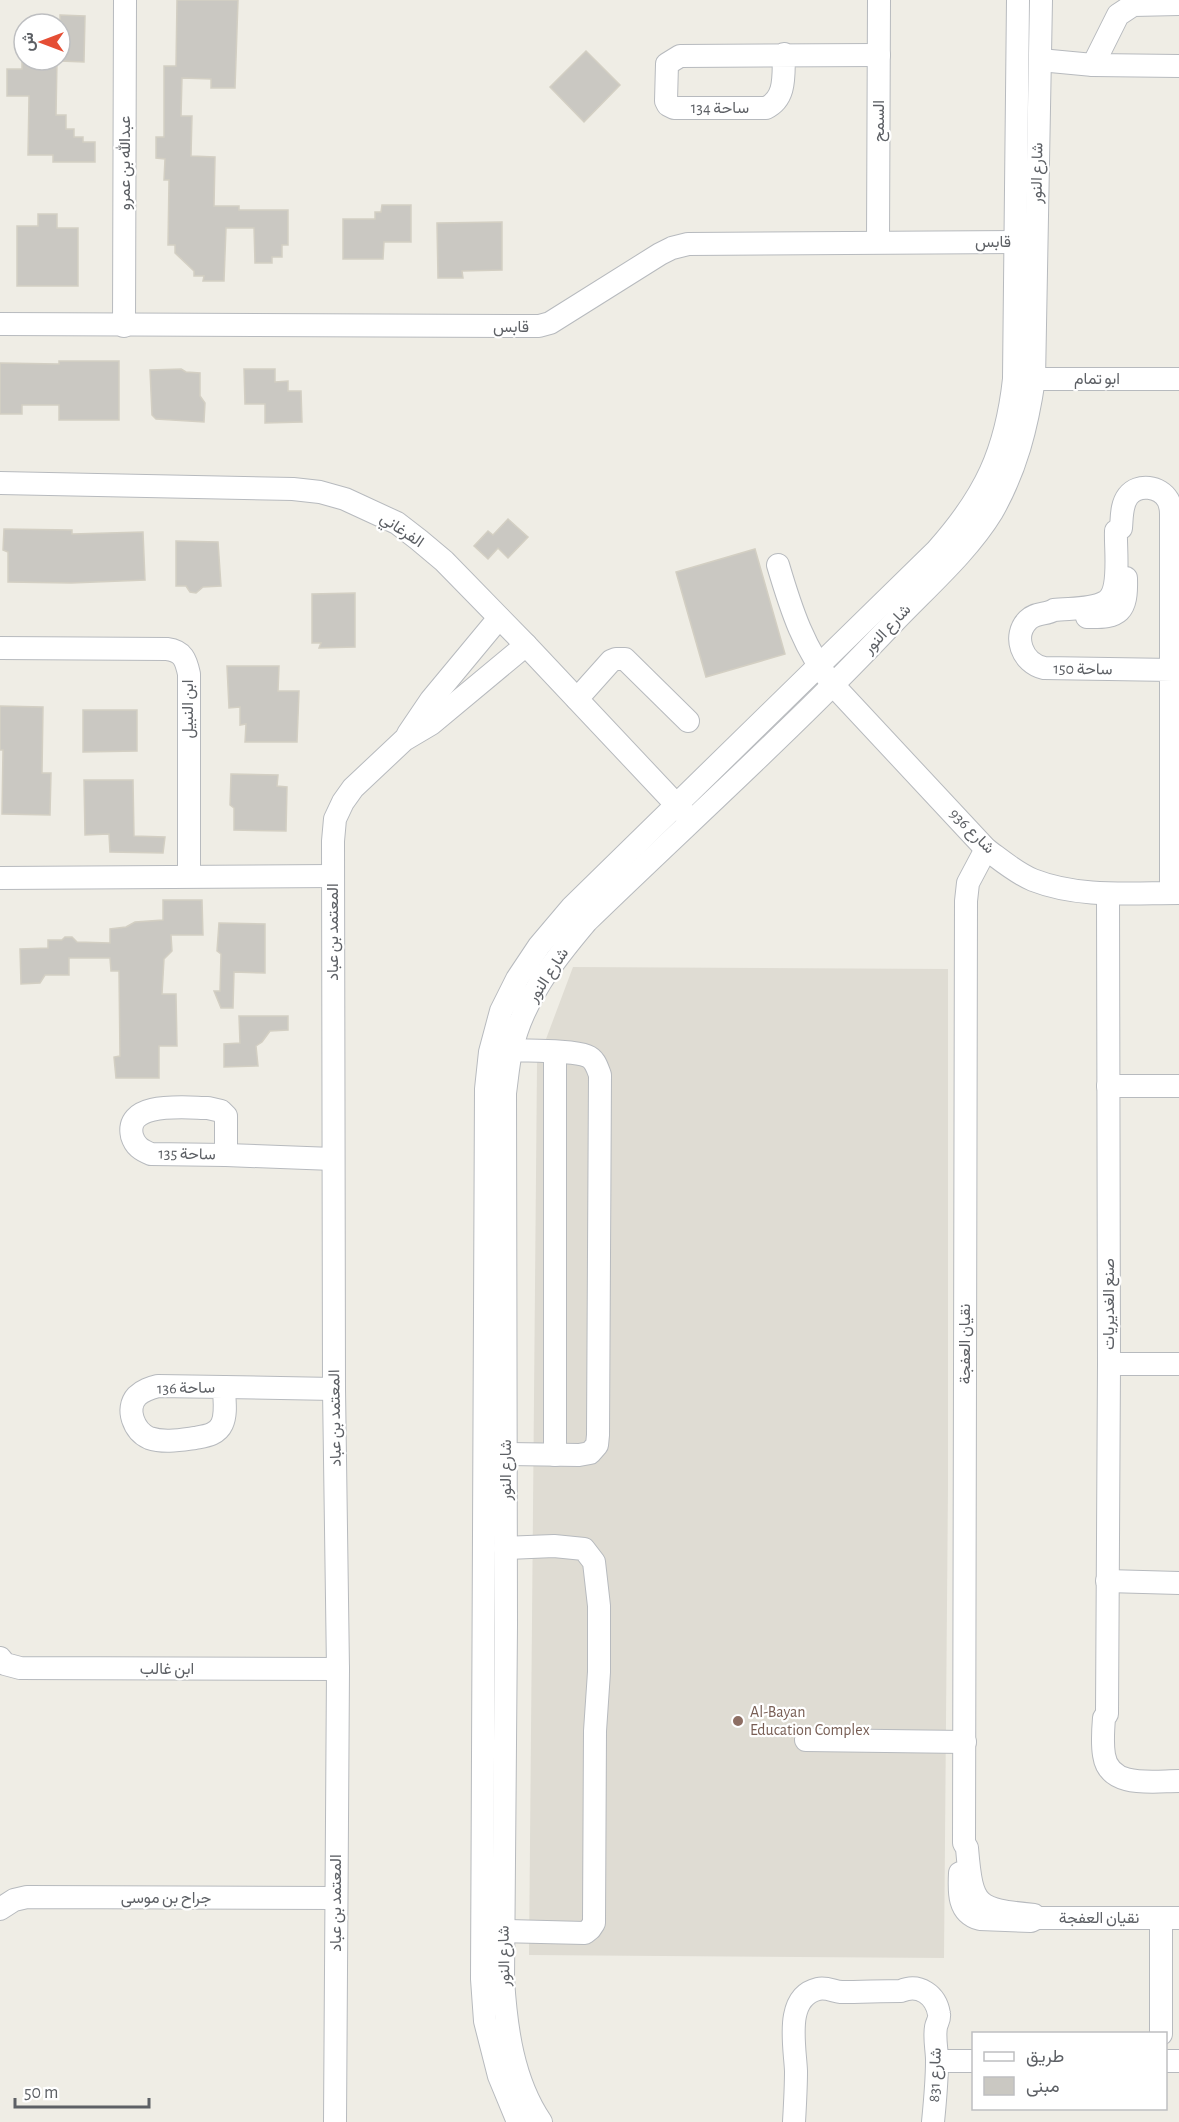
<svg xmlns="http://www.w3.org/2000/svg" width="1179" height="2122" viewBox="0 0 1179 2122" font-family="'Alegreya Sans',Vazirmatn,sans-serif">
	<style>
		.education { fill: #dfdcd3 }
		.building { fill: #cac8c2; stroke: #d3cfc3; stroke-width: 1.5 }
		.lines { fill: none; stroke-linecap: round; stroke-linejoin: round }
		.minor-casing { stroke: #b7babe; stroke-width: 24 }
		.minor { stroke: #fff; stroke-width: 22 }
		.education-dot { fill: #8d6e63; stroke: #fff; stroke-width: 2 }
		.labels { text-anchor: middle; dominant-baseline: central; stroke-width: 4.5; stroke-linejoin: round; paint-order: stroke }
		.street-label { font-size: 16px; fill: #5d6065; stroke: #fff }
		.education-label { font-size: 16px; fill: #785e54; stroke: #fff; text-anchor: start }
	</style>
	<rect width="100%" height="100%" fill="#efede5"/>
	<path class="education" d="M573,967L948,969V1487L944,1958L529,1955L537,1063Z"/>
	<g class="building">
		<path d="M177,0H238L235,88H211V79L182,78L181,116H192L191,156L215,157L214,206H239V210H288V245H282V257H272V263H255L254,228H226L224,281H203L204,276H194V271L175,253V245H168L169,180H164L165,159L156,158V137H164V66H176Z"/>
		<path d="M60,15L85,16L84,62L60,61Z"/>
		<path d="M586,51L620,85L584,122L550,87Z"/>
		<path d="M22,60H57L56,115H66V129H74V137H83V142H95V162H53V155H28L29,96H7V69H22Z"/>
		<path d="M382,205H411V242H384L383,259H343V219H375V212H381Z"/>
		<path d="M38,214H57V228H78V286H17V226H38Z"/>
		<path d="M502,222V270L462,271L463,278H438L437,223Z"/>
		<path d="M59,361H119V420H59V405H22V414H0V363L59,364Z"/>
		<path d="M181,369L186,372L200,373V396L205,403L204,422L156,419L152,415L150,370Z"/>
		<path d="M244,369H275V382L288,381V391H301L302,422L265,423V404H245Z"/>
		<path d="M508,519L528,537L508,558L498,548L488,559L474,546L488,531L493,535Z"/>
		<path d="M4,529L72,530V534L143,532L145,580L71,583L8,582V552L3,550Z"/>
		<path d="M176,541L218,542L221,586L203,587L196,593L190,592L186,586H176Z"/>
		<path d="M755,549L785,654L706,677L676,572Z"/>
		<path d="M355,593V647L319,648L321,643H312V594Z"/>
		<path d="M227,666H279L278,691H299L297,742H245L246,724L240,725V707L229,708Z"/>
		<path d="M0,706L43,707L42,773H51L50,815L2,814L3,750H0Z"/>
		<path d="M83,710H137V751L83,752Z"/>
		<path d="M231,774L278,775L277,786L287,787L286,831L234,830V808L230,805Z"/>
		<path d="M84,780H133L134,836L165,837L163,853L110,852L109,834L85,835Z"/>
		<path d="M163,900H202L203,935H171L172,951L164,959L162,994H176L177,1046H159V1078H116L114,1057L120,1056L119,971H111L110,958H69V975H45L40,983L21,984L20,949L48,948V940H62L65,937H72L77,942L110,943V929L126,927L135,922L163,920Z"/>
		<path d="M219,923L265,924V973L234,972L233,1008H221L214,991H220L221,954L217,951Z"/>
		<path d="M239,1016H288V1030L270,1031L262,1042L256,1046L258,1066L224,1067V1044L240,1043Z"/>
	</g>
	<g class="lines">
		<defs>
			<g id="minor">
				<path d="M784,54C783,74 787,98 766,108H674L668,105L666,101L667,64L680,56L879,55"/>
				<path d="M1040,60L1093,65L1179,66"/>
				<path d="M1093,65L1118,15L1133,5L1179,4"/>
				<path d="M878,242L879,0"/>
				<path d="M0,324L539,326L550,323L660,254L672,248L688,244L1031,242"/>
				<path d="M124,326L125,0"/>
				<path d="M1019,379H1179"/>
				<path d="M0,483L293,489L320,492L345,499L397,523L419,540L444,561L526,645L687,816"/>
				<path d="M778,565C791,609 804,650 834,686L986,849C1001,860 1016,873 1033,880C1079,898 1130,893 1179,893"/>
				<path d="M1087,617C1120,618 1127,612 1126,578"/>
				<path d="M0,648L167,649C183,651 186,660 189,674V876"/>
				<path d="M577,699L611,661L616,659H625L688,721"/>
				<path d="M408,734L431,700L499,618"/>
				<path d="M986,849L968,883L966,901L964,1843L967,1848C972,1908 976,1909 1034,1915L1037,1918"/>
				<path d="M0,878L333,876"/>
				<path d="M1171,893V514C1171,510 1170,504 1168,500C1160,486 1138,483 1128,496C1121,505 1122,518 1121,528L1116,531C1115,549 1122,593 1105,602C1091,610 1069,608 1054,610C1046,615 1036,612 1028,620C1012,636 1022,663 1044,668L1173,670"/>
				<path d="M1108,894L1109,1364L1107,1714L1104,1718C1103,1730 1102,1743 1104,1755C1109,1789 1153,1781 1179,1781"/>
				<path d="M555,1053V1455"/>
				<path d="M1108,1086H1179"/>
				<path d="M208,1108L221,1111L226,1116V1155L151,1154C141,1150 135,1146 132,1136C124,1100 187,1108 208,1108Z"/>
				<path d="M226,1155L333,1159"/>
				<path d="M1109,1364H1179"/>
				<path d="M158,1386L224,1387C224,1399 227,1413 222,1424C217,1435 205,1436 195,1438C180,1440 164,1443 149,1438C134,1431 125,1409 137,1396C143,1390 150,1388 158,1386Z"/>
				<path d="M224,1387L334,1389"/>
				<path d="M506,1454L579,1455L590,1453L597,1445L598,1435L600,1075C597,1067 595,1059 587,1056C572,1050 529,1051 511,1050"/>
				<path d="M1107,1581L1179,1583"/>
				<path d="M0,1658L5,1664L20,1668L338,1669"/>
				<path d="M806,1740L965,1742"/>
				<path d="M960,1873C959,1892 958,1913 980,1919L1031,1921L1037,1918H1179"/>
				<path d="M0,1909L14,1900L27,1897L336,1898"/>
				<path d="M503,1931L585,1933L590,1929L594,1923L595,1731L599,1672V1606L594,1562L584,1549L554,1546L505,1548"/>
				<path d="M1161,2034V1918"/>
				<path d="M937,2061H974"/>
				<path d="M1166,2061H1179"/>
				<path d="M335,2122L338,1669L334,1389L333,841L335,819L343,802L353,788L404,740L431,724L526,645"/>
				<path d="M518,2122L499,2076L485,2021L482,1979L486,1089L490,1052L501,1011L517,979L539,946L572,907L937,550C985,496 1006,452 1014,379L1018,0"/>
				<path d="M541,2122C513,2081 506,2028 503,1979L506,1625L505,1093C507,1079 508,1065 511,1052C522,1000 554,960 587,921C689,822 795,727 892,624C925,589 967,553 992,512C1016,470 1027,427 1034,379L1041,0"/>
				<path d="M794,2122C795,2105 796,2088 796,2071C795,2046 784,1997 818,1989C826,1987 833,1991 841,1992C861,1992 881,1991 901,1991C919,1983 936,1995 939,2014C940,2019 937,2022 936,2027C934,2038 937,2050 937,2060C937,2081 935,2102 933,2122"/>
			</g>
		</defs>
		<use href="#minor" class="minor-casing"/>
		<use href="#minor" class="minor"/>
	</g>
	<circle class="education-dot" cx="738" cy="1721" r="6"/>
	<g class="labels">
		<g class="street-label">
			<text x="720" y="108">ساحة 134</text>
			<text transform="translate(879 121) rotate(-90)">السمح</text>
			<text transform="translate(125 163) rotate(-90)">عبدالله بن عمرو</text>
			<text transform="translate(1037 173) rotate(-89)">شارع النور</text>
			<text x="993" y="242">قابس</text>
			<text x="511" y="327">قابس</text>
			<text x="1097" y="379">ابو تمام</text>
			<text transform="translate(402 530) rotate(34)">الفرغاني</text>
			<text transform="translate(887 629) rotate(-47)">شارع النور</text>
			<text transform="translate(1083 669) rotate(1)">ساحة 150</text>
			<text transform="translate(188 709) rotate(-90)">ابن النبيل</text>
			<text transform="translate(972 831) rotate(45)">شارع 936</text>
			<text transform="translate(333 932) rotate(-90)">المعتمد بن عباد</text>
			<text transform="translate(548 975) rotate(-57)">شارع النور</text>
			<text transform="translate(187 1154) rotate(1)">ساحة 135</text>
			<text transform="translate(1109 1304) rotate(-90)">صنع الغديريات</text>
			<text transform="translate(965 1344) rotate(-90)">نقيان العفجة</text>
			<text transform="translate(186 1388) rotate(-1)">ساحة 136</text>
			<text transform="translate(335 1418) rotate(-91)">المعتمد بن عباد</text>
			<text transform="translate(506 1470) rotate(-90)">شارع النور</text>
			<text x="167" y="1669">ابن غالب</text>
			<text x="166" y="1898">جراح بن موسى</text>
			<text transform="translate(336 1903) rotate(-90)">المعتمد بن عباد</text>
			<text x="1099" y="1918">نقيان العفجة</text>
			<text transform="translate(504 1956) rotate(-91)">شارع النور</text>
			<text transform="translate(935 2075) rotate(-88)">شارع 831</text>
		</g>
		<g class="education-label">
			<text x="750" y="1712">Al-Bayan<tspan x="750" dy="18">Education Complex</tspan></text>
		</g>
	</g>
	<rect x="972" y="2032" width="195" height="78" fill="#ffffff" stroke="#bebfc1" stroke-width="1.5"/>
	<rect x="984" y="2052" width="30" height="9" fill="#ffffff" stroke="#bebfc1" stroke-width="1.5"/>
	<text x="1026" y="2062" font-size="18" fill="#5d6065">طريق</text>
	<rect x="984" y="2077" width="30" height="18" fill="#cac8c2" stroke="#bebfc1" stroke-width="1.5"/>
	<text x="1026" y="2092" font-size="18" fill="#5d6065">مبنى</text>
	<g transform="translate(42 42) rotate(270)"><circle r="28" fill="#ffffff" stroke="#bebfc1" stroke-width="1.5"/>
	<path d="M0-4.5L10 22L0 15L-10 22Z" fill="#e54e35"/>
	<text y="-9" font-size="16" font-weight="bold" text-anchor="middle" fill="#5d6065">ش</text>
	</g>
	<path d="M15 2098v9h134v-9" fill="none" stroke="#5d6065" stroke-width="3"/>
	<text x="24" y="2098" font-size="18" fill="#5d6065" stroke="#ffffff" stroke-width="4.5" paint-order="stroke">50 m</text>
</svg>
